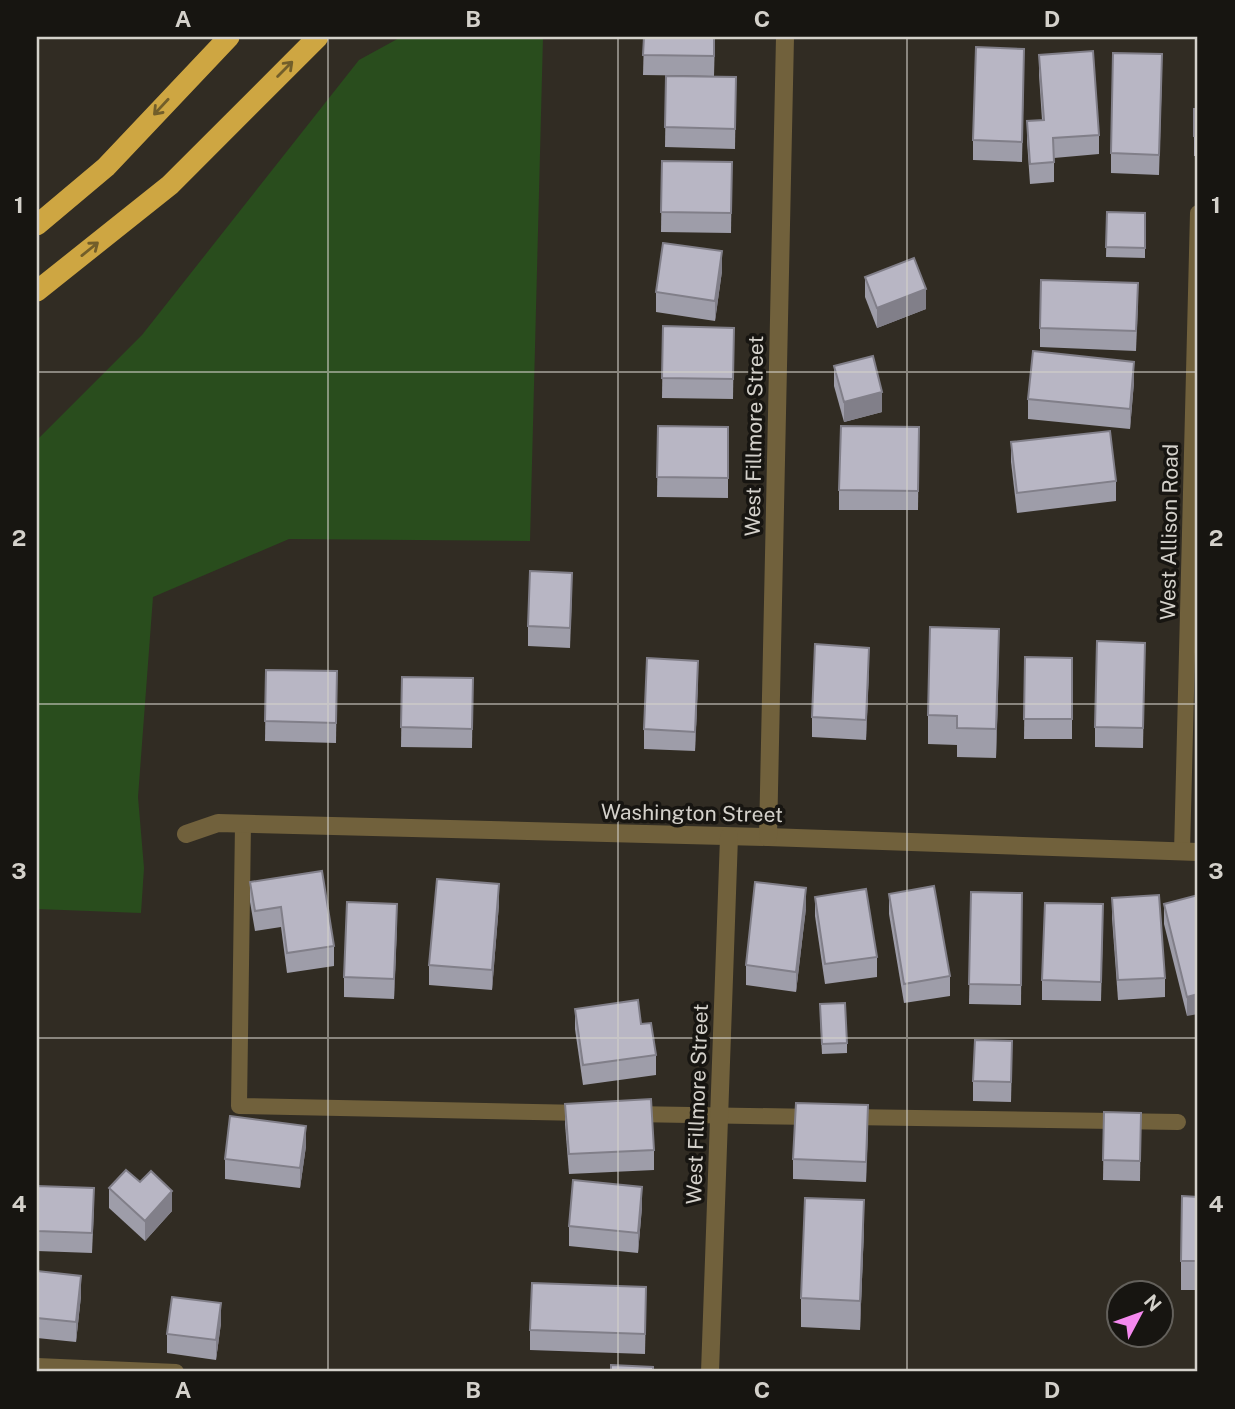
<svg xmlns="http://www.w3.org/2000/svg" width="1235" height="1409" viewBox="0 0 1235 1409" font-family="'Public Sans',sans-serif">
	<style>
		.green { fill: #294d1d }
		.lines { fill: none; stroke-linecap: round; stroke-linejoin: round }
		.lane { stroke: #71613c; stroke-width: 16 }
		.street { stroke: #71613c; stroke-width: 18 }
		.highway { stroke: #cea642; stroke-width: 21 }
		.wall { fill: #9e9da9 }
		.shaded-wall { fill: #817f89 }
		.building { fill: #b8b6c4; stroke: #817f89; stroke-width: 2 }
		.oneway { stroke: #725e2a }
		.grid { fill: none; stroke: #d4d1cb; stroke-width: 2; stroke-opacity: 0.55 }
		.labels { text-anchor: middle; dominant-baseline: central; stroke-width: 7; stroke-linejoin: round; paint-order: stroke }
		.street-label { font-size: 21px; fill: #d4d1cb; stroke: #171511 }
		.neatline { fill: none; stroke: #d4d1cb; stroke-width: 2.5 }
		.grid-label { font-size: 23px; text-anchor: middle; font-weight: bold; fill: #d4d1cb }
	</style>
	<rect width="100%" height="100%" fill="#312c23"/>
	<path class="green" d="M401,37H543L530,541L289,539L153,597L138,797L144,868L141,913L37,909V440L142,335L359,60Z"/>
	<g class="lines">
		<g class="lane">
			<path d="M243,824L239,1106L585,1113"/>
			<path d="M1182,852L1198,213"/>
			<path d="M631,1114L816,1117"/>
			<path d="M848,1117L1178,1122"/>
			<path d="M37,1366L176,1372"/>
		</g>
		<g class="street">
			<path d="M186,834L218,823L768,837L1198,852"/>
			<path d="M768,837L785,37"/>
			<path d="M710,1372L729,837"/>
		</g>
		<g class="highway">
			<path d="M37,225L106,167L229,37"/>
			<path d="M37,291L170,185L318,37"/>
		</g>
	</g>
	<g class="wall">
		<path d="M644,37H715L714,76L643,75Z"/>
		<path d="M1039,55L1099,135V154L1054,158V182L1030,184L1027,141V121L1042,120L1039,75Z"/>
		<path d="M1024,69L1022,162L973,160V140Z"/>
		<path d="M1162,74L1159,175L1111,173V153Z"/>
		<path d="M666,76L736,77L735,149L665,147Z"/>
		<rect x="1194" y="109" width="4" height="47"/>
		<path d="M662,161L732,162L731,233L661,232Z"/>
		<path d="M1107,212L1145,213V258L1106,257Z"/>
		<path d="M722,271L715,321L656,312V292Z"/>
		<path d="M865,277L926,309L877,328L865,297Z"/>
		<path d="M1138,303L1136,351L1040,347V328Z"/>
		<path d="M663,326L734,328L733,399L662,398Z"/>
		<path d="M834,366L882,412L844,422L834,386Z"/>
		<path d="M1134,382L1130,429L1028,419V399Z"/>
		<path d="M658,426L728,427V498L657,497Z"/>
		<path d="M919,427L918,510H839V490Z"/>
		<path d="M1011,442L1116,481V501L1017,513L1011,462Z"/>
		<path d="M572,592L570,648L528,646V626Z"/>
		<path d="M1145,643L1143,748L1095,747V727Z"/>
		<path d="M1025,657L1072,658V739H1024Z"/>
		<path d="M999,658L996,758L957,757V745L928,744V715Z"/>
		<path d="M869,668L866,740L812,737V717Z"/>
		<path d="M266,670L337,671L336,743L265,741Z"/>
		<path d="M402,677L473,678L472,748L401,747Z"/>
		<path d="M698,681L695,751L644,749V729Z"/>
		<path d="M250,882L334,946V966L287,973L281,927L255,931L250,902Z"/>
		<path d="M971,892L1022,893L1021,1005L969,1004Z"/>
		<path d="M889,894L950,976V996L904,1003L889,914Z"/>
		<path d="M1198,895L1187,1016L1164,924V904Z"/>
		<path d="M815,897L877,957V977L825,984L815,916Z"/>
		<path d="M1112,898L1165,978V997L1118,1000L1112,918Z"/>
		<path d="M499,904L492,990L429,985V965Z"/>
		<path d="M806,908L796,992L746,985V965Z"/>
		<path d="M397,924L394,999L344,997V977Z"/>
		<path d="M1103,924L1101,1001L1042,1000V980Z"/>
		<path d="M575,1009L641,1024L656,1055V1075L583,1085L575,1029Z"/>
		<path d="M820,1014L847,1043V1053L822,1054Z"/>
		<path d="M1012,1060L1011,1102L973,1101V1081Z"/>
		<path d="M565,1104L654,1150V1170L569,1174L565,1124Z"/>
		<path d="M1104,1112L1141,1113L1140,1181L1103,1180Z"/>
		<path d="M868,1125L866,1182L793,1179V1159Z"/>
		<path d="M306,1146L300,1188L225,1179V1159Z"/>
		<path d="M37,1186L94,1208L92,1253L37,1251Z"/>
		<path d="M109,1188L172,1211L145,1241L109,1208Z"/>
		<path d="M1198,1197V1290H1181V1261Z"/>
		<path d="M642,1207L638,1253L569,1246V1226Z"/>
		<path d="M864,1229L860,1330L801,1327V1298Z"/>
		<path d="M37,1271L81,1296L76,1342L37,1338Z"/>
		<path d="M646,1307L645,1354L530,1350V1330Z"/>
		<path d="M221,1323L216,1360L167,1353V1334Z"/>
	</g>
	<g class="shaded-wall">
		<path d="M722,251V271L715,321V301Z"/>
		<path d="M926,289V309L877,328V308Z"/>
		<path d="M1134,362V382L1130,429V409Z"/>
		<path d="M882,392V412L844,422V402Z"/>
		<path d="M999,629V658L996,758V729Z"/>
		<path d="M869,648V668L866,740V720Z"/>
		<path d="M698,661V681L695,751V732Z"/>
		<path d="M499,884V904L492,990V970Z"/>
		<path d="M806,888V908L796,992V972Z"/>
		<path d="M397,904V924L394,999V979Z"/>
		<path d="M1198,994V1014L1187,1016V997Z"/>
		<path d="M868,1105V1125L866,1182V1162Z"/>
		<path d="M306,1126V1146L300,1188V1168Z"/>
		<path d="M642,1187V1207L638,1253V1233Z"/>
		<path d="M172,1191V1211L145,1241V1221Z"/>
		<path d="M864,1200V1229L860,1330V1301Z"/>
		<path d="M81,1276V1296L76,1342V1322Z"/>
		<path d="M221,1303V1323L216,1360V1340Z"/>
	</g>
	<g class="building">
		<path d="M644,37H714V56L643,55Z"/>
		<path d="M976,47L1024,49L1022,142L973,140Z"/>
		<path d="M1093,51L1099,135L1053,138L1054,162L1030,164L1027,121L1044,120L1039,55Z"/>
		<path d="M1113,53L1162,54L1159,155L1111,153Z"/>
		<path d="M666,76L736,77L735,129L665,127Z"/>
		<rect x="1194" y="109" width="4" height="27"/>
		<path d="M662,161L732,162L731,213L661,212Z"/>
		<path d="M1107,212L1145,213V248L1106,247Z"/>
		<path d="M663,243L722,251L715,301L656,292Z"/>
		<path d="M914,258L926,289L877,308L865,277Z"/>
		<path d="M1041,280L1138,283L1136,331L1040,328Z"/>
		<path d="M663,326L734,328L733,379L662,378Z"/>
		<path d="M1033,351L1134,362L1130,409L1028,399Z"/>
		<path d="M873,356L882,392L844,402L834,366Z"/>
		<path d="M658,426L728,427V478L657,477Z"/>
		<path d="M841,426L919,427L918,491L839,490Z"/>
		<path d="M1110,431L1116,481L1017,493L1011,442Z"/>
		<path d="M530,571L572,573L570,628L528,626Z"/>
		<path d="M930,627L999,629L996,729L957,728V716L928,715Z"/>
		<path d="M1097,641L1145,643L1143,728L1095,727Z"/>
		<path d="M815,644L869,648L866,720L812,717Z"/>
		<path d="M1025,657L1072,658V719H1024Z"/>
		<path d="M647,658L698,661L695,732L644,729Z"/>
		<path d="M266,670L337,671L336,723L265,721Z"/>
		<path d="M402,677L473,678L472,729L401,727Z"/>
		<path d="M322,871L334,946L287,953L281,907L255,911L250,882Z"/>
		<path d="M437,879L499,884L492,970L429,965Z"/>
		<path d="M755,882L806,888L796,972L746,965Z"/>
		<path d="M934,886L950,976L904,984L889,894Z"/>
		<path d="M866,889L877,957L825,964L815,897Z"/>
		<path d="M971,892L1022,893L1021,985L969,984Z"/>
		<path d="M1159,895L1165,978L1118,980L1112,898Z"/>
		<path d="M1198,895V994L1187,997L1164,904Z"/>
		<path d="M347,902L397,904L394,979L344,977Z"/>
		<path d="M1045,903L1103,904L1101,982L1042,980Z"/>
		<path d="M638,1000L641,1024L651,1023L656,1055L583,1065L575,1009Z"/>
		<path d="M845,1003L847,1043L822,1044L820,1004Z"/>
		<path d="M975,1040L1012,1041L1011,1082L973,1081Z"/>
		<path d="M651,1099L654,1150L569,1154L565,1104Z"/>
		<path d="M796,1103L868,1105L866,1162L793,1159Z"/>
		<path d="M1104,1112L1141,1113L1140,1161L1103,1160Z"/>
		<path d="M230,1116L306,1126L300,1168L225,1159Z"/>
		<path d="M126,1170L140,1182L151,1171L172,1191L145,1221L109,1188Z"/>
		<path d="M573,1180L642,1187L638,1233L569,1226Z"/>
		<path d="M37,1186L94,1188L92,1233L37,1231Z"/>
		<path d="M1182,1196L1198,1197V1261H1181Z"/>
		<path d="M805,1198L864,1200L860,1301L801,1298Z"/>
		<path d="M37,1271L81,1276L76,1322L37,1318Z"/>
		<path d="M532,1283L646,1287L645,1334L530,1330Z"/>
		<path d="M172,1297L221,1303L216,1340L167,1334Z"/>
		<path d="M611,1365L653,1367V1372H611Z"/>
	</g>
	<defs><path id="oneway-shaft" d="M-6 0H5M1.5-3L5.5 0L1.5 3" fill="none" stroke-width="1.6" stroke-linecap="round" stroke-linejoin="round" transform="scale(1.75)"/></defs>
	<g class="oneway">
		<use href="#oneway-shaft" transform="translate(285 69) rotate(-45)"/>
		<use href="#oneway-shaft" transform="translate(161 107) rotate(133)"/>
		<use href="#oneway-shaft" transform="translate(90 249) rotate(-39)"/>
	</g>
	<path class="grid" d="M328,37V1372M618,37V1372M907,37V1372M37,372H1198M37,704H1198M37,1038H1198"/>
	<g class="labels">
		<g class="street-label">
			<text transform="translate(754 436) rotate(-89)">West Fillmore Street</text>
			<text transform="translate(1169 532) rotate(-89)">West Allison Road</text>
			<text transform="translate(692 813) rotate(1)">Washington Street</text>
			<text transform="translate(697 1104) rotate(-88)">West Fillmore Street</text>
		</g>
	</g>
	<rect width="1235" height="1409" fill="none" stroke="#171511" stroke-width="77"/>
	<g transform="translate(1140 1314) rotate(49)"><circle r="33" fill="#171511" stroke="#63605b" stroke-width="2"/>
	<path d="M0-5L12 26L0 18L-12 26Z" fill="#f589ef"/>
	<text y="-10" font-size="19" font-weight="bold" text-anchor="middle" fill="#d4d1cb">N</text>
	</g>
	<rect x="38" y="38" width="1158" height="1332" class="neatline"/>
	<g class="grid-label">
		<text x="183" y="27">A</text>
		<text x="473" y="27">B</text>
		<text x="762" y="27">C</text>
		<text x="1052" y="27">D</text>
		<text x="19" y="213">1</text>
		<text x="1216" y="213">1</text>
		<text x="19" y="546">2</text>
		<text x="1216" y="546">2</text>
		<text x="19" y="879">3</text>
		<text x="1216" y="879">3</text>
		<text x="19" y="1212">4</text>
		<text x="1216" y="1212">4</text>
		<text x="183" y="1398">A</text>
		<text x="473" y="1398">B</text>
		<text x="762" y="1398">C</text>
		<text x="1052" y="1398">D</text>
	</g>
</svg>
